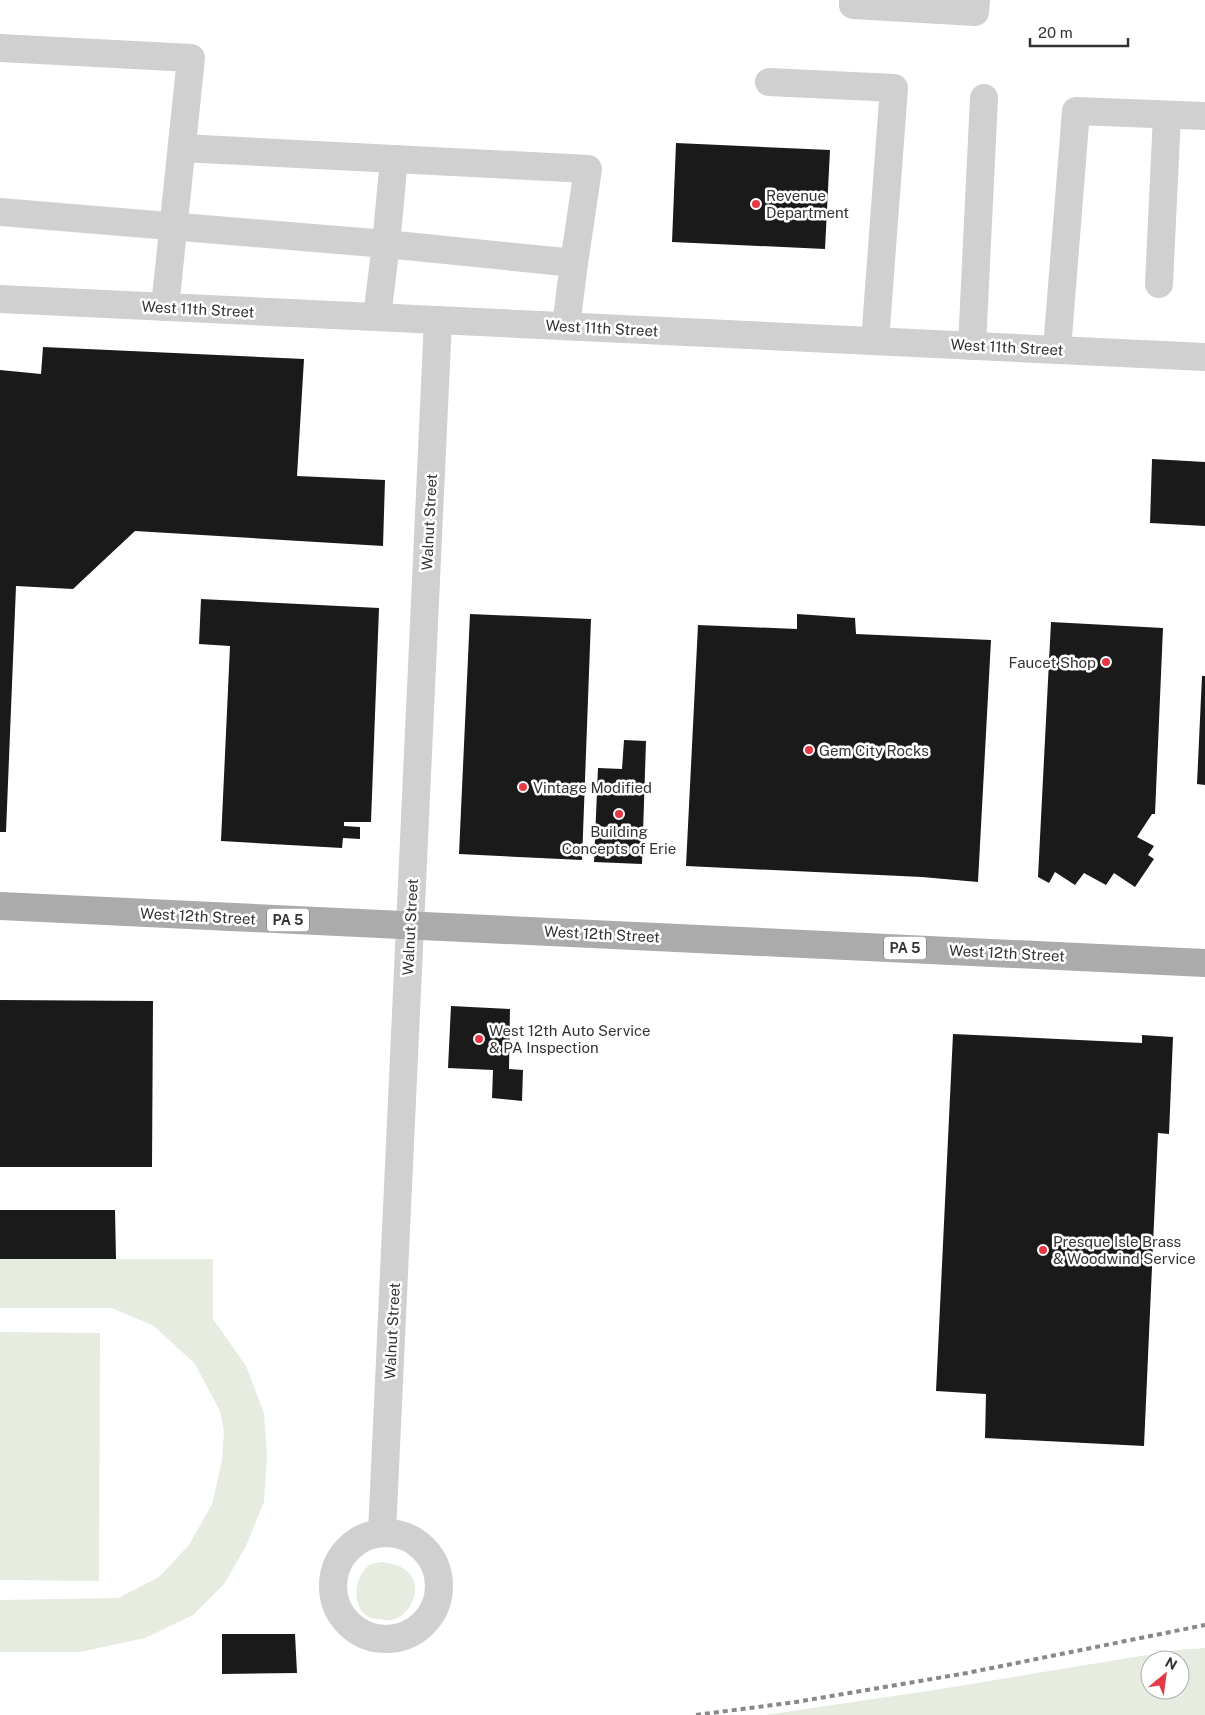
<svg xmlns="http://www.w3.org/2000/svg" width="1205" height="1715" viewBox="0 0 1205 1715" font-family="'Public Sans',sans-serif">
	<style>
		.green { fill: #e6ecdf; fill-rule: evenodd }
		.building { fill: #1a1a1a }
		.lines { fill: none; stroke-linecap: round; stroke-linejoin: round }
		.minor { stroke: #d0d0d0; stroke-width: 28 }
		.major { stroke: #ababab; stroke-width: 28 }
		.rail { stroke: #888; stroke-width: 4; stroke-dasharray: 5 4; stroke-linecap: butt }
		.poi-dot { fill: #e63946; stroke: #fff; stroke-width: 2 }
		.labels { text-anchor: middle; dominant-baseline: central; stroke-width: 5; stroke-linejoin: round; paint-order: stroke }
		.shield { fill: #fff; stroke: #707070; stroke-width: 1 }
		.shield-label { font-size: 14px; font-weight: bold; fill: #333 }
		.poi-label { font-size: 15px; fill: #333; stroke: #fff; text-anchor: start }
		.street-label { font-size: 15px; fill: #333; stroke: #fff }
	</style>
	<rect width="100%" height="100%" fill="#fff"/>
	<g class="green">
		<path d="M0,1259H213V1319L246,1366L264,1413L267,1457L264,1502L246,1546L224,1584L193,1615L145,1638L80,1652H0V1600L118,1598L159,1577L189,1545L212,1504L222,1461L224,1432L220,1411L195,1364L154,1326L112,1308H0Z"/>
		<path d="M0,1332L100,1333L99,1581L0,1580Z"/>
		<path d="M382,1562C392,1564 400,1565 407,1571C424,1586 412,1615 392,1620C389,1621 384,1620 380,1619C377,1619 372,1619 369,1617C350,1607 354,1574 371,1564C374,1563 379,1563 382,1562Z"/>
		<path d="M1205,1648V1715H765L941,1689L1177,1650ZM1150,1660H1180V1690H1150Z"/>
	</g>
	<g class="building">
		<path d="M676,143L830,150L825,249L672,242Z"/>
		<path d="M43,347L304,359L297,476L385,480L383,546L135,531L73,589L16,586L6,832H0V370L41,374Z"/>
		<path d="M1152,459L1205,462V526L1150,523Z"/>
		<path d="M201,599L379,608L371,822H344V826L360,827V839L343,838L342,848L221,841L230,646L199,644Z"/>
		<path d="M470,614L591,619L582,860L459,854Z"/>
		<path d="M797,614L855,618L856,634L991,640L978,882L922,877L686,866L698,625L797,629Z"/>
		<path d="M1051,622L1163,628L1155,814H1152L1137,837L1154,846L1148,855L1154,859L1135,887L1114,873L1106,885L1084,873L1075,885L1055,872L1049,883L1038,877Z"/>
		<path d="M1202,676H1205V785L1197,784Z"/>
		<path d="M624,740L646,741L642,864L594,862L598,768L622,769Z"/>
		<path d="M0,1000L153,1001L152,1167H0Z"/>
		<path d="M451,1006L510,1009L509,1069L523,1070L522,1101L492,1098L493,1070L448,1068Z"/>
		<path d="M953,1034L1142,1043V1035L1173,1037L1169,1134L1158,1133L1144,1446L985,1438L986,1394L936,1391Z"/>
		<path d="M0,1210H115L116,1259H0Z"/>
		<path d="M222,1634H295L297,1673L222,1674Z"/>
	</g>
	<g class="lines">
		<g class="minor">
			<path d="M853,0V5L975,12L976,0"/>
			<path d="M0,48L191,58L165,307"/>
			<path d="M769,82L894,88L875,341"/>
			<path d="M182,148L588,169L574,263"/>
			<path d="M394,159L386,244L574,263L566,326"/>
			<path d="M0,212L386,244L377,317"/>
			<path d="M1159,284L1167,115"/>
			<path d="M0,299L1205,357"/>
			<path d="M972,346L984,98"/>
			<path d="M1057,349L1076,111L1205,116"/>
			<path d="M382,1533L438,320"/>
			<circle cx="386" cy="1586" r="53"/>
		</g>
		<path class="major" d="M0,906L1205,963"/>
		<path class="rail" d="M696,1715L796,1702L967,1673L1205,1625"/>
	</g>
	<g class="poi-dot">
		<circle cx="756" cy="204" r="5"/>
		<circle cx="1106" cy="662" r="5"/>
		<circle cx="809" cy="750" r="5"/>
		<circle cx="523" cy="787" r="5"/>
		<circle cx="619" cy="814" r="5"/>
		<circle cx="479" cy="1039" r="5"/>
		<circle cx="1043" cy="1250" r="5"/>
	</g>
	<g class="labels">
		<g class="shield">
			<rect x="267" y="908.5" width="42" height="23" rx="4"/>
			<rect x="884" y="936.5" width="42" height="23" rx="4"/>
		</g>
		<g class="shield-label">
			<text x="288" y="920">PA 5</text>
			<text x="905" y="948">PA 5</text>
		</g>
		<g class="poi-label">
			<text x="766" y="195">Revenue<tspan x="766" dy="17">Department</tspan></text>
			<text x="1096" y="662" text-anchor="end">Faucet Shop</text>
			<text x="819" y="750">Gem City Rocks</text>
			<text x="533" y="787">Vintage Modified</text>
			<text x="619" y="831" text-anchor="middle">Building<tspan x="619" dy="17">Concepts of Erie</tspan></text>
			<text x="489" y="1030">West 12th Auto Service<tspan x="489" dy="17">&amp; PA Inspection</tspan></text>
			<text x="1053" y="1241">Presque Isle Brass<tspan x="1053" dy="17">&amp; Woodwind Service</tspan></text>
		</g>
		<g class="street-label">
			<text transform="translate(198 309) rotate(3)">West 11th Street</text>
			<text transform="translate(602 328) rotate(3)">West 11th Street</text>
			<text transform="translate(1007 347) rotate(3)">West 11th Street</text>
			<text transform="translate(429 522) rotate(-87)">Walnut Street</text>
			<text transform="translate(198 916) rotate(3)">West 12th Street</text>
			<text transform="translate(410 927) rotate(-87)">Walnut Street</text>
			<text transform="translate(602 934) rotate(3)">West 12th Street</text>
			<text transform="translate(1007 953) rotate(3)">West 12th Street</text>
			<text transform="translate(392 1331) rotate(-87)">Walnut Street</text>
		</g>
	</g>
	<g transform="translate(1165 1675) rotate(29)"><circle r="24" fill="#ffffff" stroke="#adadad"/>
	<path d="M0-4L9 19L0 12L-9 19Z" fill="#e63946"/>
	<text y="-8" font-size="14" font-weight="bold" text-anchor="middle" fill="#333333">N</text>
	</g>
	<path d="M1030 38v8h98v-8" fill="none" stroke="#333333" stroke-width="2.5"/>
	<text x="1038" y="38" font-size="15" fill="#333333" stroke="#ffffff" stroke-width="4" paint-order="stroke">20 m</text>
</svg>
